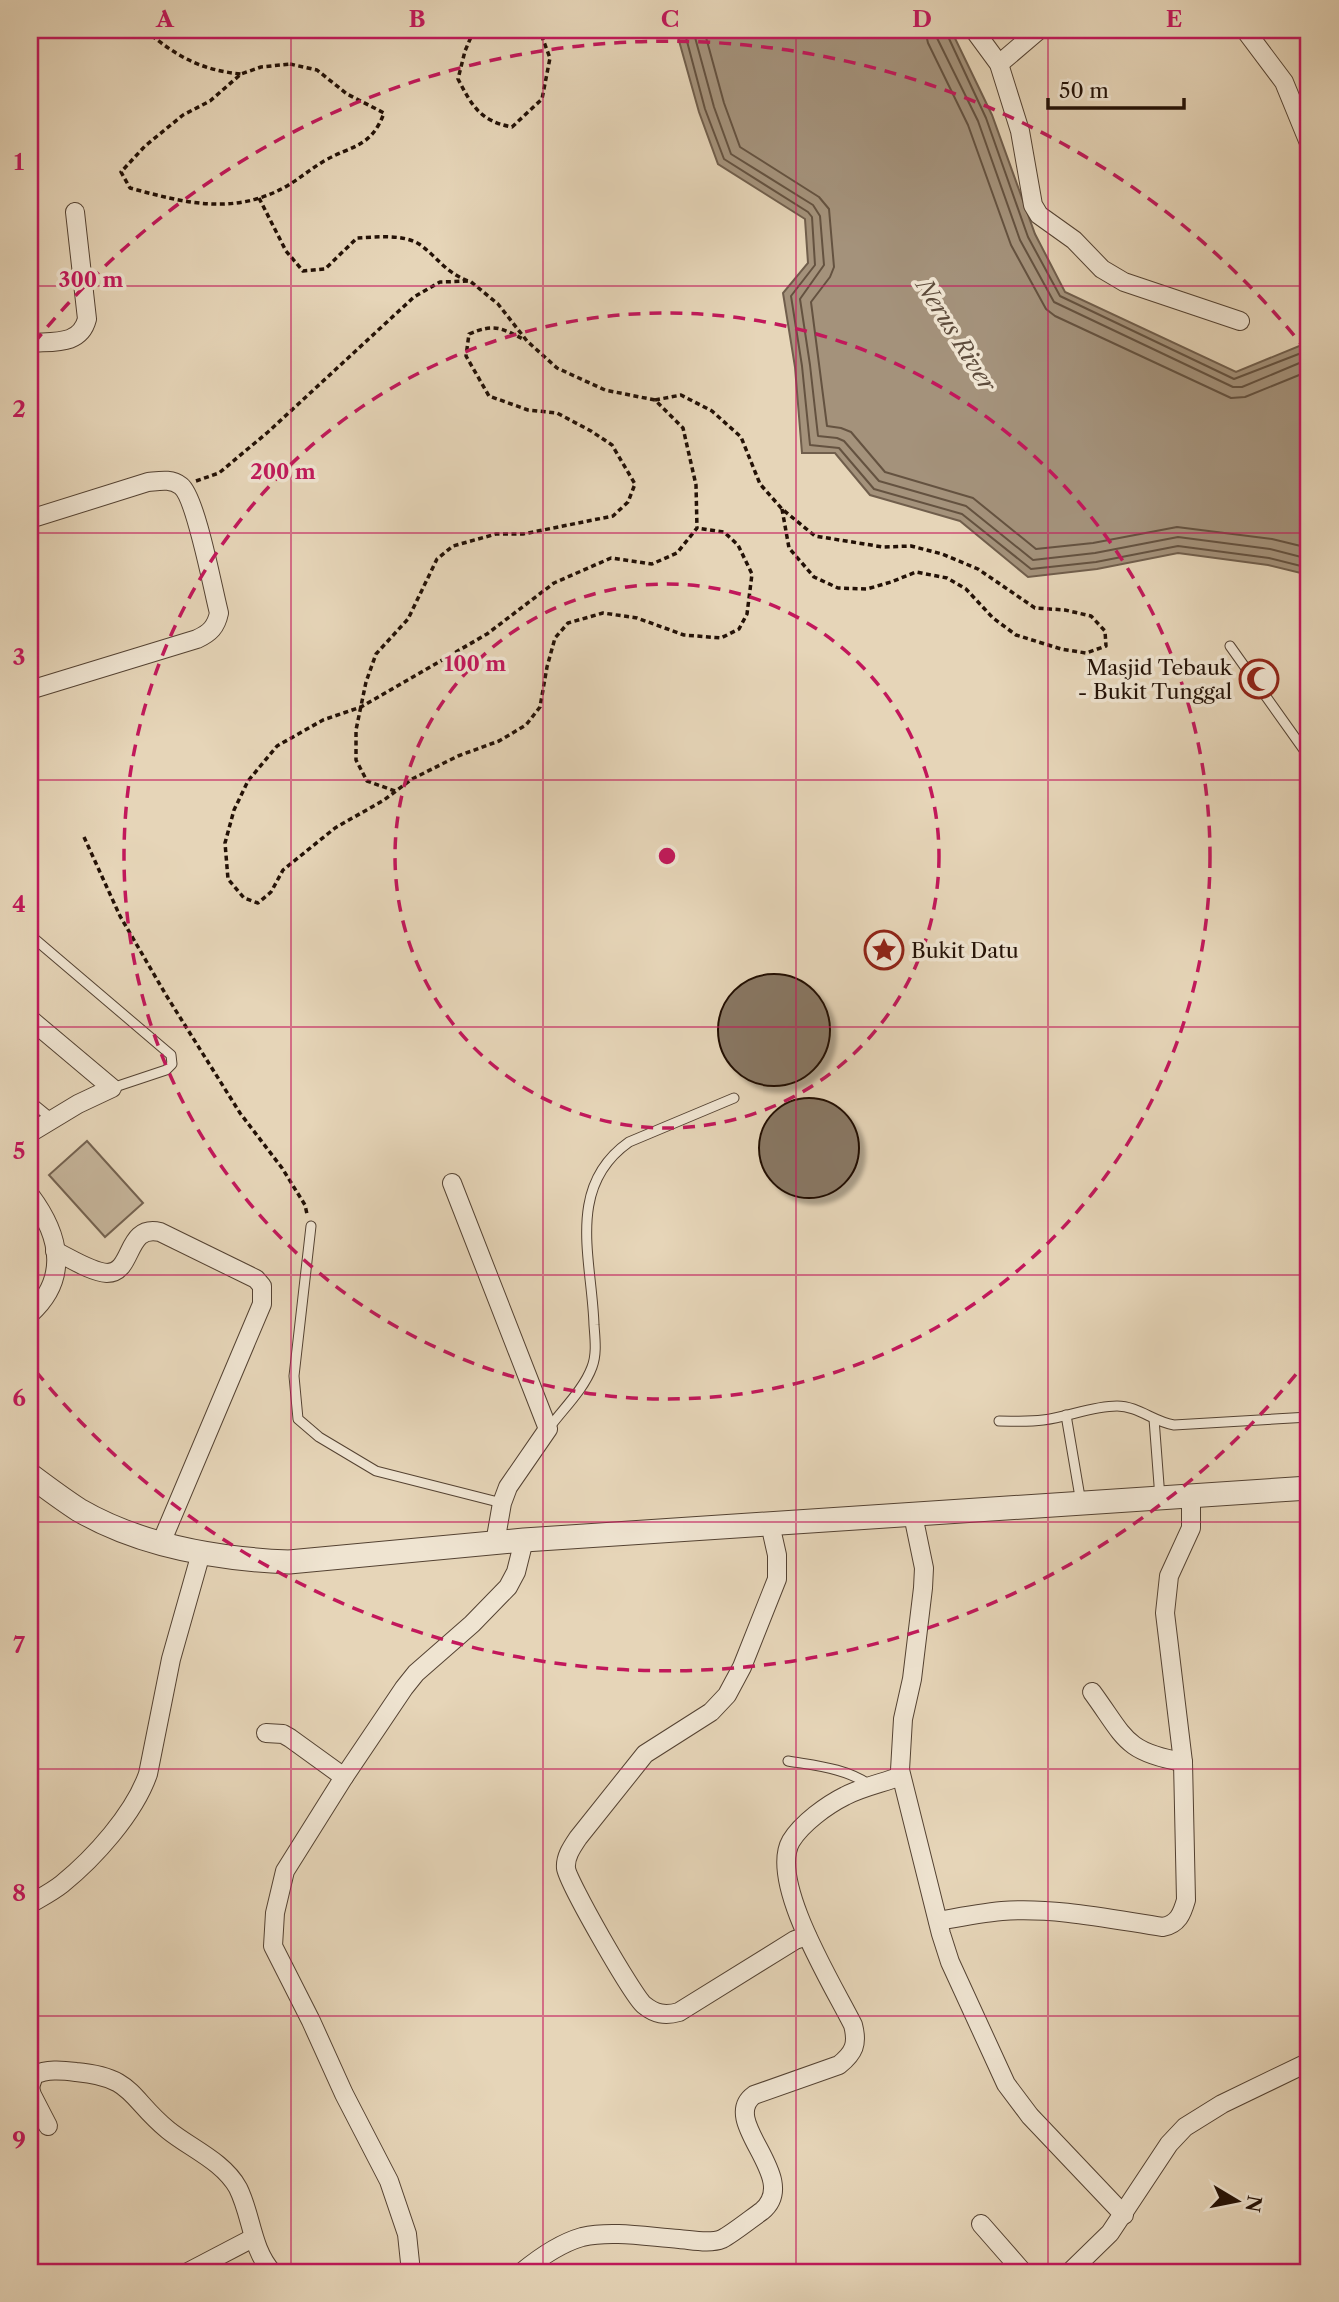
<svg xmlns="http://www.w3.org/2000/svg" width="1339" height="2302" viewBox="0 0 1339 2302" font-family="'Libre Caslon Text',serif">
	<style>
		.green { fill: #c5b49a; stroke: #746250; stroke-width: 2 }
		.water { fill: #a4927b; stroke: #705e4c; stroke-width: 2 }
		.lines { fill: none; stroke-linecap: round; stroke-linejoin: round }
		.shore { stroke: #645240; stroke-width: 2 }
		.building { fill: #887763; stroke: #231106; stroke-width: 2; filter: url(#shadow) }
		.service-casing { stroke: #544232; stroke-width: 11 }
		.minor-casing { stroke: #544232; stroke-width: 20 }
		.tertiary-casing { stroke: #544232; stroke-width: 25 }
		.path { stroke: #231106; stroke-width: 3.5; stroke-dasharray: 5 3.5; stroke-linecap: butt }
		.service { stroke: #efe4d1; stroke-width: 9 }
		.minor { stroke: #efe4d1; stroke-width: 18 }
		.tertiary { stroke: #efe4d1; stroke-width: 23 }
		.grid { fill: none; stroke: #c2185b; stroke-width: 2; stroke-opacity: 0.55 }
		.ring { fill: none; stroke: #c2185b; stroke-width: 3.5; stroke-dasharray: 12 9 }
		.labels { text-anchor: middle; dominant-baseline: central; stroke-width: 7; stroke-linejoin: round; paint-order: stroke }
		.poi-label { font-size: 21px; fill: #231106; stroke: #efe4d1; text-anchor: end }
		.water-label { font-size: 23px; font-style: italic; fill: #5d4b3b; stroke: #efe4d1 }
		.centre { fill: #c2185b; stroke: #efe4d1; stroke-width: 3.5 }
		.ring-label { font-size: 21px; text-anchor: middle; font-weight: bold; fill: #c2185b; stroke: #efe4d1; stroke-width: 7; stroke-linejoin: round; paint-order: stroke }
		.neatline { fill: none; stroke: #c2185b; stroke-width: 2.5 }
		.grid-label { font-size: 23px; text-anchor: middle; font-weight: bold; fill: #c2185b }
	</style>
	<defs>
		<filter id="shadow"><feDropShadow dx="6" dy="6" stdDeviation="2" flood-color="#0004"/></filter>
	</defs>
	<rect width="100%" height="100%" fill="#e6d5b8"/>
	<filter id="stains"><feTurbulence type="fractalNoise" baseFrequency=".00286" numOctaves="4"/><feColorMatrix values="0 0 0 0 .2 0 0 0 0 .09 0 0 0 0 .02 0 0 0 .5 -.17"/></filter>
	<radialGradient id="worn" r=".72"><stop offset=".6" stop-color="#630" stop-opacity="0"/><stop offset="1" stop-color="#630" stop-opacity=".3"/></radialGradient>
	<path class="green" d="M87,1141L143,1203L105,1237L49,1175Z"/>
	<path class="water" d="M676,30H951L992,115L1035,234L1065,292L1236,372L1309,342V575L1268,565L1178,553L1097,569L1028,577L960,521L870,495L835,453H802L795,367L783,293L808,263L805,219L718,164L699,112Z"/>
	<g class="lines">
		<g class="shore">
			<path d="M684,30L705,109L724,159L808,212L812,217L815,265L791,296L802,366L810,445L839,448L874,489L962,514L1031,569L1096,562L1178,546L1269,558L1309,568"/>
			<path d="M693,30L714,107L731,154L813,205L820,216L824,265L800,299L810,365L818,436L837,438L844,441L879,481L966,506L1033,560L1095,553L1178,537L1270,549L1309,559"/>
			<path d="M704,30L724,103L740,147L819,197L829,209L834,267L830,277L811,302L827,426L841,428L851,432L885,472L973,498L1036,549L1093,543L1177,527L1272,539L1309,548"/>
			<path d="M925,30L928,43L968,125L1011,245L1046,309L1055,316L1231,398L1245,397L1309,371"/>
			<path d="M936,30L937,38L978,121L1020,240L1054,302L1233,387H1242L1309,359"/>
			<path d="M945,30L986,118L1028,237L1060,296L1234,379L1309,350"/>
		</g>
	</g>
	<g class="building">
		<circle cx="774" cy="1030" r="56"/>
		<circle cx="809" cy="1148" r="50"/>
	</g>
	<g class="lines">
		<defs>
			<g id="service">
				<path d="M1230,646L1309,757"/>
				<path d="M30,935L171,1055L172,1064L166,1070L112,1088"/>
				<path d="M30,1101L52,1119"/>
				<path d="M311,1226L294,1376L298,1419L319,1437L376,1471L502,1503"/>
				<path d="M1066,1415L1081,1503"/>
				<path d="M1154,1419L1160,1498"/>
				<path d="M999,1421C1014,1421 1029,1422 1043,1420C1068,1417 1092,1406 1117,1406C1138,1406 1154,1422 1174,1425L1309,1417"/>
				<path d="M549,1428C563,1409 584,1389 592,1367C597,1354 595,1339 594,1325C592,1260 565,1187 629,1142L734,1098"/>
				<path d="M788,1761C817,1766 845,1768 870,1785"/>
			</g>
			<g id="minor">
				<path d="M974,30L999,64L1020,131L1033,205L1039,215L1074,240L1102,269L1124,282L1240,321"/>
				<path d="M1245,30L1284,82L1309,143"/>
				<path d="M999,64L1039,30"/>
				<path d="M30,343C53,341 80,346 87,319L75,212"/>
				<path d="M30,519L148,482C159,481 171,478 181,486C196,498 213,590 219,613C216,627 210,633 197,639L30,690"/>
				<path d="M30,1019L112,1088L78,1104L30,1133"/>
				<path d="M452,1183L548,1429L508,1487L502,1503L495,1543"/>
				<path d="M30,1195C60,1235 70,1278 30,1314"/>
				<path d="M55,1251C70,1258 91,1272 107,1273C134,1273 125,1224 160,1232L256,1279L262,1286V1304L161,1543"/>
				<path d="M913,1515L924,1568L923,1588L912,1679L903,1719L900,1770L941,1934L950,1962L1006,2084L1030,2116L1124,2215"/>
				<path d="M770,1524L777,1555V1579L742,1667L727,1695L711,1712L645,1754L578,1838C572,1847 565,1857 566,1868C567,1881 633,1996 644,2005C655,2014 665,2016 679,2012L795,1940L807,1936"/>
				<path d="M1092,1692C1125,1737 1124,1752 1183,1762"/>
				<path d="M266,1733L283,1734L290,1738L344,1777"/>
				<path d="M30,1904C40,1898 52,1892 62,1884C94,1858 134,1814 148,1774L171,1659L201,1553"/>
				<path d="M938,1921C960,1917 981,1913 1002,1911C1055,1907 1110,1919 1163,1927C1178,1924 1182,1914 1186,1900L1183,1762L1165,1613L1169,1576L1191,1528V1496"/>
				<path d="M30,2087L34,2075C47,2069 61,2070 76,2072C134,2077 129,2098 168,2130C190,2148 223,2161 238,2188C252,2216 251,2248 272,2272"/>
				<path d="M30,2088L32,2095L48,2126"/>
				<path d="M981,2224L1023,2272"/>
				<path d="M188,2272L253,2238"/>
				<path d="M411,2272L407,2234L389,2181L344,2094L311,2021L273,1946L275,1913L285,1871L344,1777L404,1688L416,1673L472,1624L508,1587L516,1572L524,1540"/>
				<path d="M522,2272C539,2258 561,2243 582,2237C612,2230 649,2237 679,2239C692,2240 710,2244 722,2239C732,2234 752,2218 762,2211C802,2178 718,2121 754,2095L839,2065C854,2053 858,2044 853,2025C833,1985 768,1881 791,1841C802,1823 827,1805 845,1796C862,1787 883,1783 901,1776"/>
				<path d="M1070,2272L1110,2233L1169,2144L1185,2127L1222,2104L1309,2062"/>
			</g>
			<path id="tertiary" d="M30,1475C46,1487 62,1499 79,1510C141,1546 218,1559 289,1562L524,1540L1309,1488"/>
		</defs>
		<use href="#service" class="service-casing"/>
		<use href="#minor" class="minor-casing"/>
		<use href="#tertiary" class="tertiary-casing"/>
		<g class="path">
			<path d="M145,30C176,56 200,70 241,74"/>
			<path d="M474,30L465,51L458,79C472,106 480,121 512,127L542,99L550,58L541,34L535,30"/>
			<path d="M290,64L317,70L347,94L384,113C371,148 352,145 324,161C311,169 300,178 287,186C234,216 185,203 130,188L121,172L145,146L183,115L210,101L241,74L261,67Z"/>
			<path d="M259,198L286,251L303,271L325,269L357,238C376,237 403,234 419,244C439,258 442,270 468,281"/>
			<path d="M655,400L681,395L712,411L741,437L760,484L782,509L815,536L883,547L911,546L942,554L978,569L1035,608L1065,610L1091,616L1105,631L1106,646L1086,653L1061,649L1016,635L993,618L966,589L947,578L916,572L891,582L867,589L838,588L814,577L789,548L782,509"/>
			<path d="M196,481L219,473L268,432L414,297L440,282L470,281L498,304L527,341L557,368L605,390L655,400L683,428L696,485L697,528L677,553L652,564L611,558L554,583L487,634L361,707L323,720L277,746L248,781L234,810L225,843L228,879L244,898L258,903L271,892L283,870L335,828L384,800L412,779L458,756L499,741L526,725L540,707L547,667L555,638L568,623L603,613L637,618L684,635L721,638L739,629L747,614L752,574L738,545L724,532L697,528"/>
			<path d="M395,791L367,781L356,760V730L366,682L376,654L408,619L437,559L453,546L496,534H523L613,516L628,502L635,484L612,445L591,431L557,413L528,410L489,396L466,356L469,334C495,323 501,328 525,340"/>
			<path d="M84,837L120,916L166,995L240,1113L282,1168L305,1205L307,1214"/>
		</g>
		<use href="#service" class="service"/>
		<use href="#minor" class="minor"/>
		<use href="#tertiary" class="tertiary"/>
	</g>
	<path class="grid" d="M291,30V2272M543,30V2272M796,30V2272M1048,30V2272M30,286H1309M30,533H1309M30,780H1309M30,1027H1309M30,1275H1309M30,1522H1309M30,1769H1309M30,2016H1309"/>
	<g class="ring">
		<circle cx="667" cy="856" r="272"/>
		<circle cx="667" cy="856" r="543"/>
		<path d="M1309 1358A815 815 0 0 1 34 1369M34 343A815 815 0 0 1 1309 354"/>
	</g>
	<defs>
		<symbol id="mosque-ring" viewBox="-11 -11 22 22"><circle r="9.5" fill="#efe4d1" stroke="#8f2418" stroke-width="1.5"/><path d="M3.5-4.9A6 6 0 1 0 3.5 4.9A5 5 0 1 1 3.5-4.9Z" fill="#8f2418"/></symbol>
		<symbol id="sight-ring" viewBox="-11 -11 22 22"><circle r="9.5" fill="#efe4d1" stroke="#8f2418" stroke-width="1.5"/><path d="M0-6L1.8-2.2L6-1.7L2.9 1.2L3.7 5.4L0 3.3L-3.7 5.4L-2.9 1.2L-6-1.7L-1.8-2.2Z" fill="#8f2418"/></symbol>
	</defs>
	<g fill-rule="evenodd">
		<use href="#mosque-ring" x="1237" y="657" width="44" height="44"/>
		<use href="#sight-ring" x="862" y="928" width="44" height="44"/>
	</g>
	<g class="labels">
		<g class="poi-label">
			<text x="1232" y="667">Masjid Tebauk<tspan x="1232" dy="24">- Bukit Tunggal</tspan></text>
			<text x="911" y="950" text-anchor="start">Bukit Datu</text>
		</g>
		<g class="water-label">
			<text transform="translate(956 335) rotate(58)">Nerus River</text>
		</g>
	</g>
	<circle cx="667" cy="856" r="10" class="centre"/>
	<g class="ring-label">
		<text x="91" y="287">300 m</text>
		<text x="283" y="479">200 m</text>
		<text x="475" y="671">100 m</text>
	</g>
	<rect width="1339" height="2302" fill="none" stroke="#e6d5b8" stroke-width="77"/>
	<g transform="translate(1237 2201) rotate(100)" stroke="#efe4d1" stroke-width="5" paint-order="stroke">
	<path d="M0-5L12 26L0 18L-12 26Z" fill="#231106"/>
	<text y="-10" font-size="19" font-weight="bold" text-anchor="middle" fill="#231106">N</text>
	</g>
	<path d="M1048 98v10h136v-10" fill="none" stroke="#231106" stroke-width="3.5"/>
	<text x="1059" y="98" font-size="21" fill="#231106" stroke="#efe4d1" stroke-width="5" paint-order="stroke">50 m</text>
	<rect x="38" y="38" width="1262" height="2226" class="neatline"/>
	<g class="grid-label">
		<text x="165" y="27">A</text>
		<text x="417" y="27">B</text>
		<text x="670" y="27">C</text>
		<text x="922" y="27">D</text>
		<text x="1174" y="27">E</text>
		<text x="19" y="170">1</text>
		<text x="19" y="417">2</text>
		<text x="19" y="665">3</text>
		<text x="19" y="912">4</text>
		<text x="19" y="1159">5</text>
		<text x="19" y="1406">6</text>
		<text x="19" y="1653">7</text>
		<text x="19" y="1901">8</text>
		<text x="19" y="2148">9</text>
	</g>
	<rect width="100%" height="100%" filter="url(#stains)"/>
	<rect width="100%" height="100%" fill="url(#worn)"/>
</svg>
